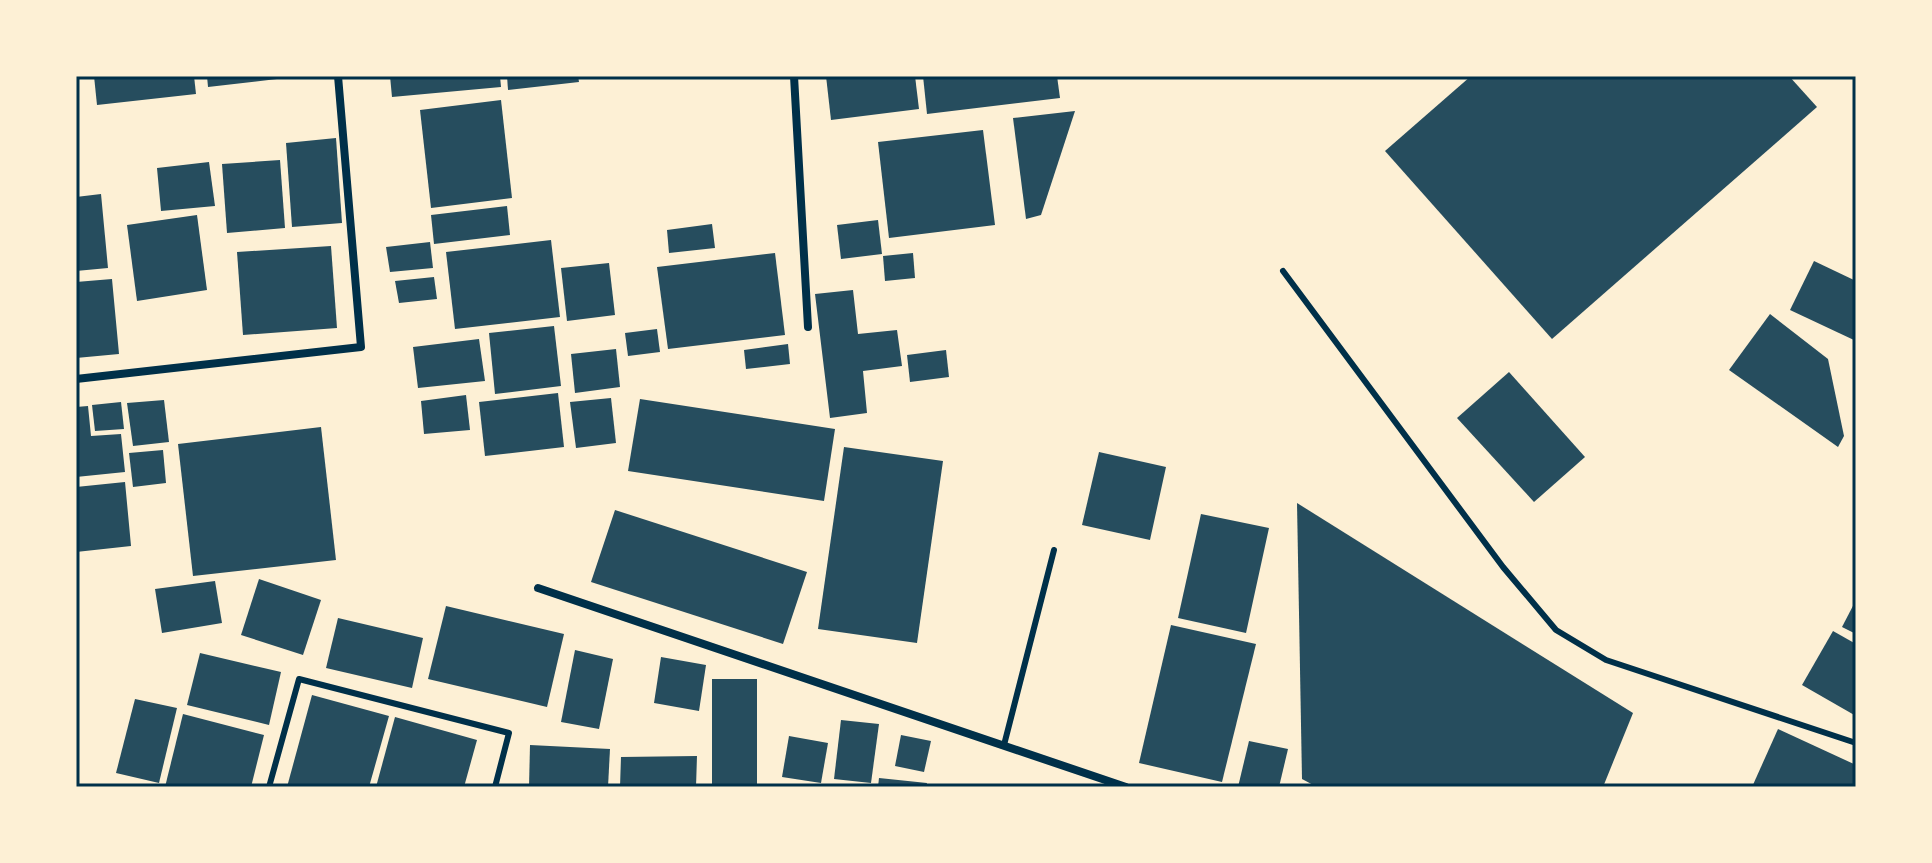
<svg xmlns="http://www.w3.org/2000/svg" width="1932" height="863" viewBox="0 0 1932 863" font-family="'Work Sans',sans-serif">
	<style>
		.building { fill: #264d5e }
		.lines { fill: none; stroke-linecap: round; stroke-linejoin: round }
		.service { stroke: #003049; stroke-width: 6 }
		.minor { stroke: #003049; stroke-width: 8 }
		.neatline { fill: none; stroke: #003049; stroke-width: 3 }
	</style>
	<rect width="100%" height="100%" fill="#fdf0d5"/>
	<g class="building">
		<path d="M94,76H194L196,94L97,105Z"/>
		<path d="M207,76H277V79L208,87Z"/>
		<path d="M390,76H500L501,87L392,97Z"/>
		<path d="M507,76H578L579,82L508,90Z"/>
		<path d="M826,76H915L919,109L831,120Z"/>
		<path d="M923,76H1057L1060,98L927,114Z"/>
		<path d="M1471,76H1789L1817,107L1552,339L1385,151Z"/>
		<path d="M501,100L512,198L431,208L420,110Z"/>
		<path d="M1075,111L1041,215L1026,219L1013,118Z"/>
		<path d="M983,130L995,225L889,238L878,142Z"/>
		<path d="M336,138L342,223L292,227L286,143Z"/>
		<path d="M280,160L285,228L227,233L222,164Z"/>
		<path d="M209,162L215,206L161,211L157,168Z"/>
		<path d="M101,194L108,268L76,271V197Z"/>
		<path d="M507,206L510,235L434,244L431,215Z"/>
		<path d="M197,215L207,290L137,301L127,225Z"/>
		<path d="M878,220L882,254L841,259L837,225Z"/>
		<path d="M712,224L715,248L669,253L667,230Z"/>
		<path d="M551,240L560,317L455,329L446,252Z"/>
		<path d="M430,242L433,268L390,272L386,247Z"/>
		<path d="M331,246L337,328L243,335L237,252Z"/>
		<path d="M775,253L785,335L668,349L657,267Z"/>
		<path d="M913,253L915,278L885,281L883,256Z"/>
		<path d="M1814,261L1856,281V341L1790,310Z"/>
		<path d="M609,263L615,315L567,321L561,268Z"/>
		<path d="M434,277L437,299L399,303L395,281Z"/>
		<path d="M112,279L119,354L76,358V282Z"/>
		<path d="M853,290L858,334L897,330L902,366L863,371L867,413L830,418L815,294Z"/>
		<path d="M1770,314L1828,359L1844,436L1838,447L1729,370Z"/>
		<path d="M554,326L561,386L495,394L489,333Z"/>
		<path d="M657,329L660,352L628,356L625,333Z"/>
		<path d="M479,339L485,381L418,388L413,347Z"/>
		<path d="M788,344L790,364L746,369L744,350Z"/>
		<path d="M616,349L620,387L575,393L571,354Z"/>
		<path d="M946,350L949,377L910,382L907,355Z"/>
		<path d="M1509,372L1585,457L1534,502L1457,418Z"/>
		<path d="M558,393L564,447L485,456L479,402Z"/>
		<path d="M466,395L470,430L424,434L421,401Z"/>
		<path d="M611,398L616,443L576,448L570,402Z"/>
		<path d="M640,399L835,429L824,501L628,471Z"/>
		<path d="M164,400L169,442L133,446L127,403Z"/>
		<path d="M121,402L124,429L95,431L92,405Z"/>
		<path d="M88,406L91,436L121,434L125,472L76,477V407Z"/>
		<path d="M321,427L336,560L193,576L178,444Z"/>
		<path d="M844,447L943,461L917,643L818,629Z"/>
		<path d="M163,450L166,483L133,487L129,453Z"/>
		<path d="M1099,452L1166,467L1150,540L1082,525Z"/>
		<path d="M125,482L131,546L76,552V487Z"/>
		<path d="M1297,503L1633,713L1603,787H1317L1302,779Z"/>
		<path d="M615,510L807,572L783,644L591,582Z"/>
		<path d="M1201,514L1269,528L1246,633L1178,618Z"/>
		<path d="M259,579L321,600L303,655L241,635Z"/>
		<path d="M215,581L222,623L162,633L155,589Z"/>
		<path d="M1856,600V634L1842,627Z"/>
		<path d="M446,606L564,634L547,707L428,679Z"/>
		<path d="M338,618L423,638L412,688L326,668Z"/>
		<path d="M1171,625L1256,644L1222,782L1139,763Z"/>
		<path d="M1833,631L1856,644V716L1802,685Z"/>
		<path d="M575,650L613,659L599,729L561,722Z"/>
		<path d="M200,653L281,672L269,725L187,705Z"/>
		<path d="M661,657L706,665L699,711L654,703Z"/>
		<rect x="712" y="679" width="45" height="108"/>
		<path d="M312,695L389,716L369,787H287Z"/>
		<path d="M135,699L177,708L159,783L116,773Z"/>
		<path d="M183,714L264,735L251,787H165Z"/>
		<path d="M395,717L477,740L464,787H376Z"/>
		<path d="M841,720L879,724L871,783L834,779Z"/>
		<path d="M1778,729L1856,765V787H1752Z"/>
		<path d="M901,735L931,741L924,772L895,766Z"/>
		<path d="M789,736L828,743L821,783L782,777Z"/>
		<path d="M1249,741L1288,749L1279,787H1238Z"/>
		<path d="M530,745L610,749L608,787H529Z"/>
		<path d="M697,756L696,787H620L621,757Z"/>
		<path d="M879,778L927,783L926,787H878Z"/>
	</g>
	<g class="lines">
		<g class="service">
			<path d="M1283,271L1503,567L1556,630L1606,660L1856,743"/>
			<path d="M1004,745L1054,550"/>
			<path d="M269,787L299,679L509,733L495,787"/>
		</g>
		<g class="minor">
			<path d="M794,76L808,327"/>
			<path d="M76,379L361,347L338,76"/>
			<path d="M538,588L1126,787"/>
		</g>
	</g>
	<rect width="1932" height="863" fill="none" stroke="#fdf0d5" stroke-width="156"/>
	<rect x="78" y="78" width="1776" height="707" class="neatline"/>
</svg>
